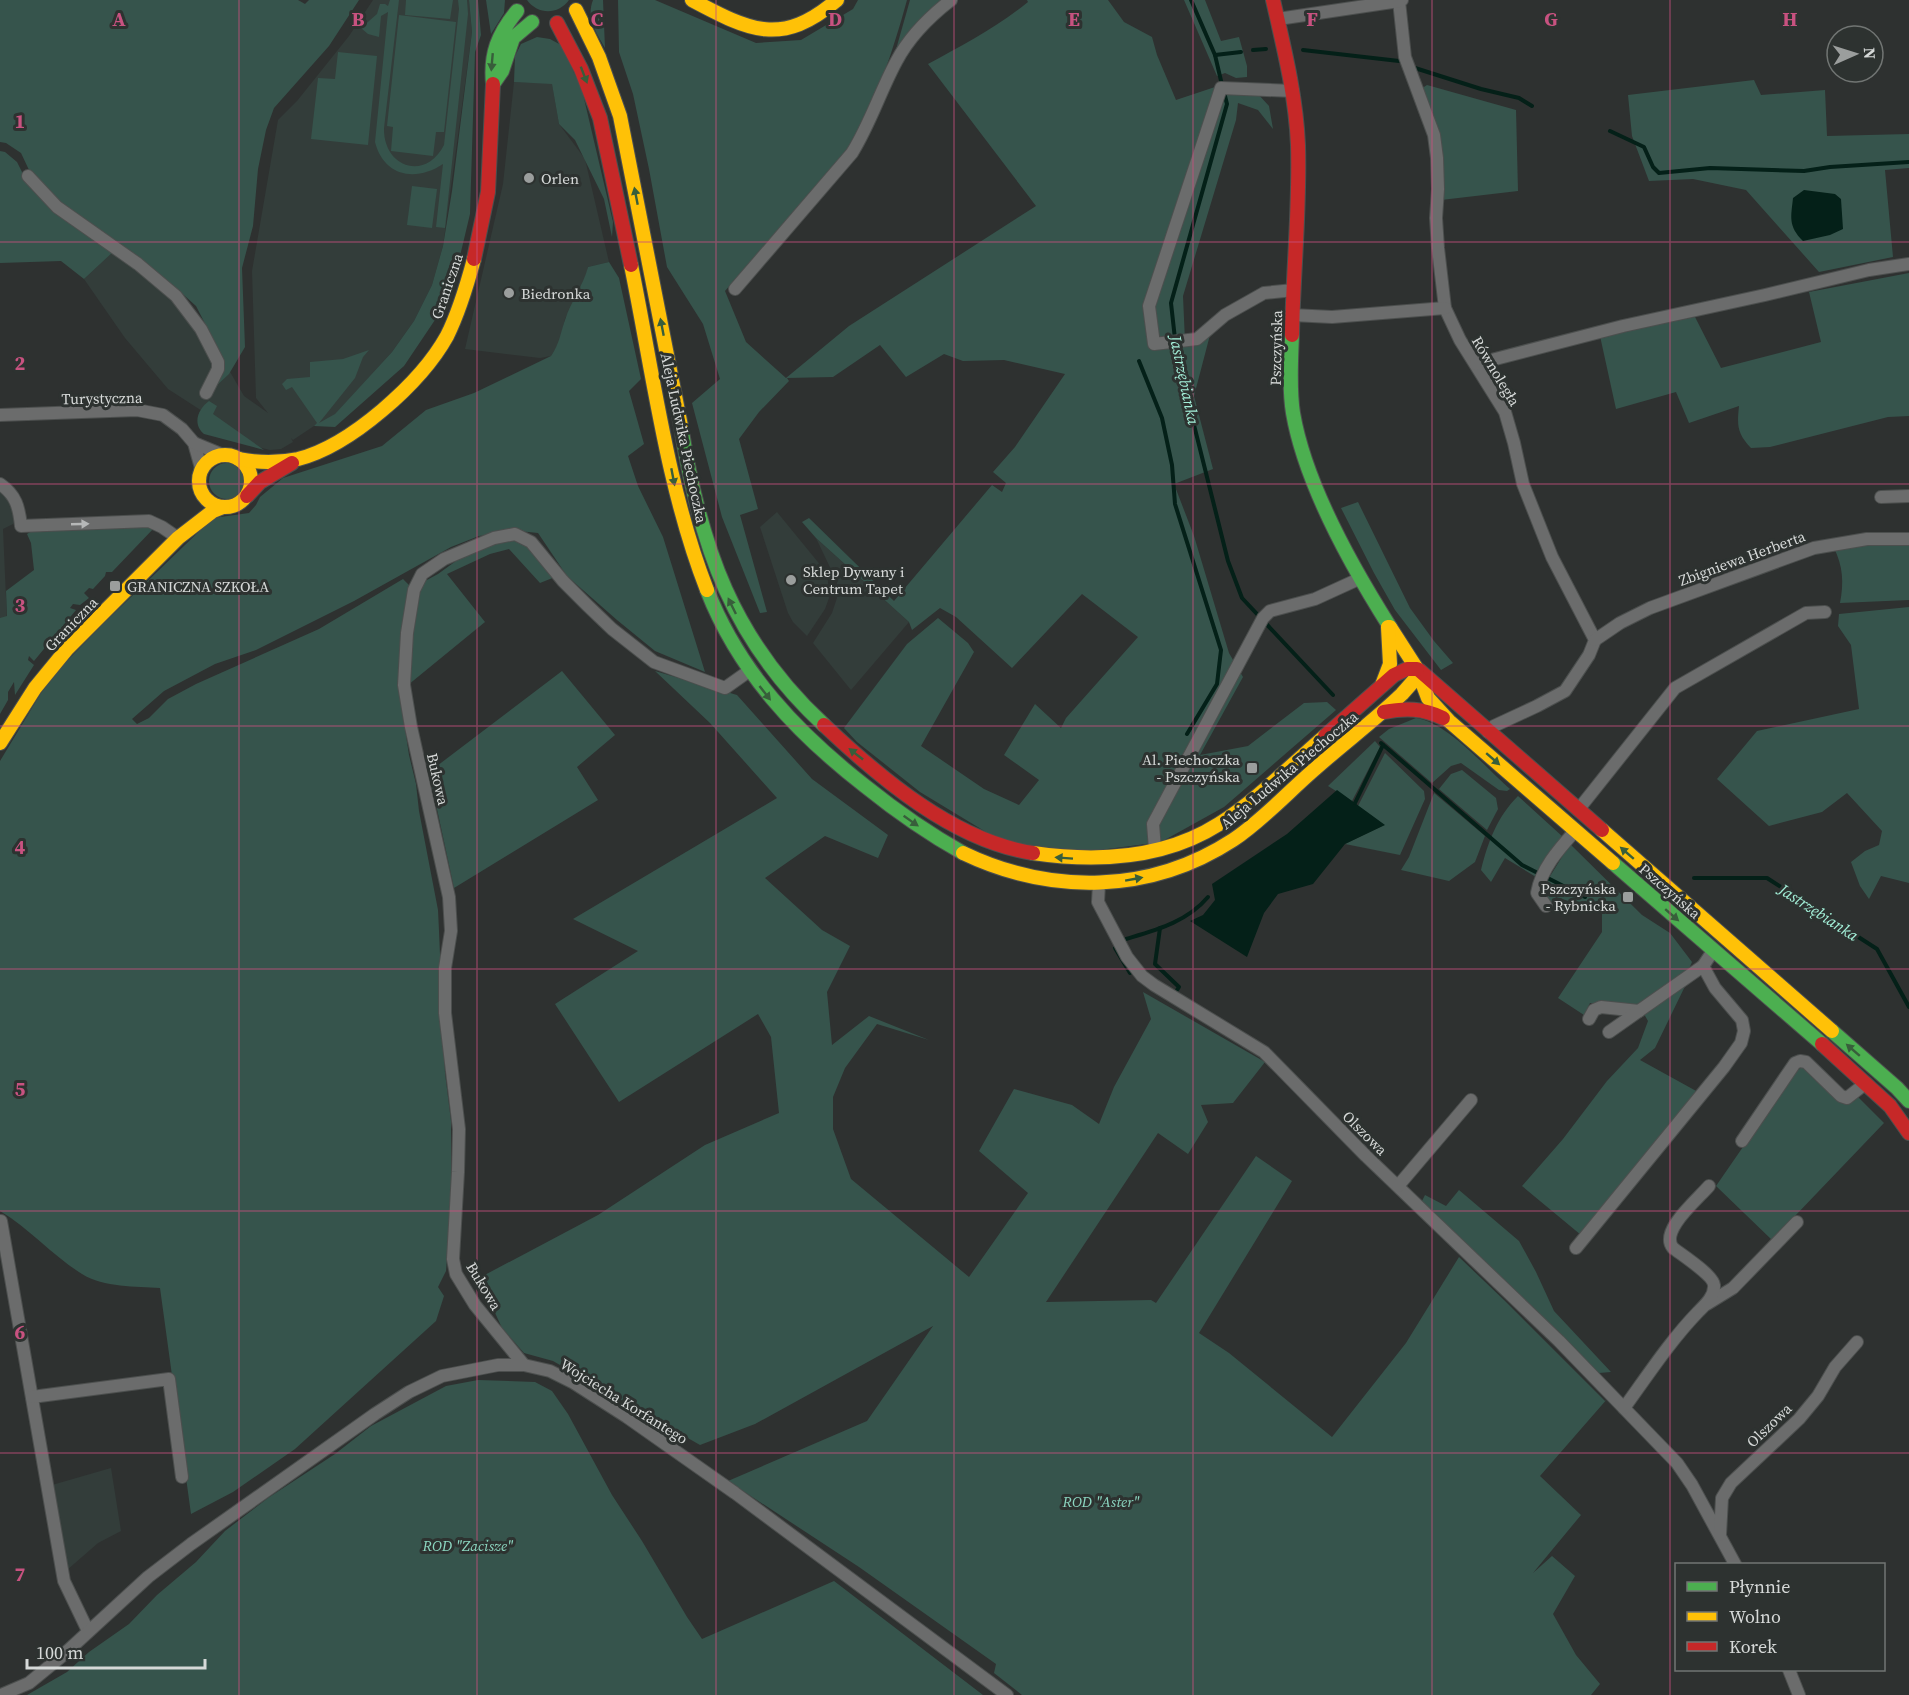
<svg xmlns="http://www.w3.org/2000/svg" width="1909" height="1695" viewBox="0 0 1909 1695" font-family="'Source Serif 4',serif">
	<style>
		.built { fill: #333d3a }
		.green { fill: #36544c }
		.water { fill: #042018 }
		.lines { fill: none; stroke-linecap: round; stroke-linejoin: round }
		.stream { stroke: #042018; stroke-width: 4 }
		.street-casing { stroke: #4c4f4e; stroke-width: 14 }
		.fast-casing { stroke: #4c4f4e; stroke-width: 16 }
		.slow-casing { stroke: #4c4f4e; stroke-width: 16 }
		.jam-casing { stroke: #4c4f4e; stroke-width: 16 }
		.street { stroke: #6b6c6c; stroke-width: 12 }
		.fast { stroke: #4caf50; stroke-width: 14 }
		.slow { stroke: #ffc107; stroke-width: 14 }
		.jam { stroke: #c62828; stroke-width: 14 }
		.oneway { fill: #385e3b }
		.oneway2 { fill: #b6b8b8 }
		.grid { fill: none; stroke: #c85280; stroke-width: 1.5; stroke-opacity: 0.55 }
		.poi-dot { fill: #9b9e9d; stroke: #2d3230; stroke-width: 2 }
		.labels { text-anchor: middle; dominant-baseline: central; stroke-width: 6; stroke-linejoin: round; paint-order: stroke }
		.poi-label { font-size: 15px; fill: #d6d9d8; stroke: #2d3230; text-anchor: start }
		.street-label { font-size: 15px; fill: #d6d9d8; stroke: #2d3230 }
		.park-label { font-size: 15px; font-style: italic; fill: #8cd7c1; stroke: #2d3230 }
		.water-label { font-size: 16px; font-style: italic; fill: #a3efd8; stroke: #2d3230 }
		.grid-label { font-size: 20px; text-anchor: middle; font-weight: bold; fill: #c85280; stroke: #2d3230; stroke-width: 6; stroke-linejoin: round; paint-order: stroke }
	</style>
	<rect width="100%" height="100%" fill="#2e3130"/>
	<g class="built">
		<path d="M373,0H469L472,32L443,246L432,285L414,321L392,352L330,420L317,424L293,440L291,438L293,442L281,449L270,450L258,447L168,389L125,338L84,279L119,246L196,313L244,396L268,413L256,398L252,271L278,120L297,101L349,36Z"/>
		<path d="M514,82L552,83L559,124L585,159L609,262L588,267L585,279L565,319L559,344L551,356L540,358L465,349L503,184Z"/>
		<path d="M0,489L7,491L16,517L13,524L3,529L7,621H0Z"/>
		<path d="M777,512L822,567L828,581L829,598L825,609L807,636L793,622L788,613L760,527Z"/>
		<path d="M816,538L909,622L851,690L813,643L832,613L837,598V582Z"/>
		<path d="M111,1468L121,1531L98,1543L67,1570L52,1485Z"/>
	</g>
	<g class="green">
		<path d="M0,0H298L305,4L309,0H359L329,46L274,108L266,130L258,169L253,226L242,268L245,347L229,374L215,387L214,341L196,306L176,288L142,262L56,203L29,170L21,153L6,143L0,142Z"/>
		<path d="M390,0H399L384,128C383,167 425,182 444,145L459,9L458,0H467L468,14L445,228L436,227L443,164C416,182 384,177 375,142L388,12L381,16L379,37L368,34L361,28L377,14L380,4H385L388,6Z"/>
		<path d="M406,0H453L450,19L405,15Z"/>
		<path d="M469,0H478L481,35L475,52L470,214L455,277L443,308L404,366L335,427L314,426L317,423L292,387L286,390L282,384L287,379L310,377V362L343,359L369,350L363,357L355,378L319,423L335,414L392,352L414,321L432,285L443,246L452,191L472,32Z"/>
		<path d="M486,0H505L504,13L491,34Z"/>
		<path d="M527,0H569C558,15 538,15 527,0Z"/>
		<path d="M593,0H603L605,48C596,32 586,18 593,0Z"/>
		<path d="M618,0H655L756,43L801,40L853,9L858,0H907C893,51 876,103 849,148L725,291L746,342L786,378L849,326L1036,206L928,64C963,45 997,27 1028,2L1027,0H1108L1124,22L1152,37L1157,55L1176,100L1221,85L1258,94L1269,106L1273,129L1258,110L1238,103L1236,120L1183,296L1185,341L1210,335L1194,396L1213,469L1174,484L1194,536L1229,653L1243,677L1200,755L1248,746L1304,703L1327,702L1336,710L1224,807L1161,842L1092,851L1013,845L986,832L920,792L857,742L844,728L907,644L938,618L968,643L974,652L921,746L984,789L1019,805L1039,780L1004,755L1035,704L1061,728L1066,718L1138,637L1082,594L1012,668L956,617L940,608L912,630L909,622L816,538L802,522L809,518L894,601L992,485L1002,492L1006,483L993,472L1015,447L1065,374L1004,360L963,361L944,354L906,377L880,345L833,377L787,378L789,381L759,412L739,439L758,509L740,515L767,612L760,613L722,517L692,403L720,379L703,324L667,267L649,169L633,94L619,52Z"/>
		<path d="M910,0H944L895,53Z"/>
		<path d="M1184,0H1205L1221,41L1239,37L1247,66V77L1236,78L1225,73L1217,76Z"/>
		<path d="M399,15L456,22L444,132H436L433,156L391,151L393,127L387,126Z"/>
		<path d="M537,37L550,39L561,45L582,90L613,222L612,237L604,199L575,140L559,124L552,84L514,82L515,56L521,44Z"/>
		<path d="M338,52L377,56L368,145L311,139L318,78L335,79Z"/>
		<path d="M1754,80L1761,95L1825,90L1827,136L1909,134V168L1885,170L1893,257L1819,272L1746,190L1693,179L1649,181L1632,136L1628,95Z"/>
		<path d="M1427,85L1516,110L1518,191L1441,200L1421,89Z"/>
		<path d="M0,151L5,152L17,162L27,182L44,202L114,251L84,279L61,261L0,263Z"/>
		<path d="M412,186L437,189L432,228L407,225Z"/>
		<path d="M609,262L619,278L641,379L629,391L644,444L628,456L638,486L663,537L705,672L655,651L617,620L567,576L538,533L519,531L479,536L451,547L354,601L256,650L215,664L164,691L132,719L137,724L149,718L168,699L196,684L319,629L403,579L410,586L399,660L398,683L409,755L416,784L419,811L438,910L439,931L445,1073L451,1121V1208L446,1271L438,1287L444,1296L436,1321L295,1449L233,1492L191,1514L160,1288C136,1286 104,1288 82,1274C53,1256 30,1229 0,1211V761L41,693L65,663L104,623L213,518L249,513L256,505L260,497L283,478L382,446L426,410L474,393L551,356C560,343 560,334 565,320C571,301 583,286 588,267Z"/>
		<path d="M1909,273V416L1888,417L1770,447L1751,448C1737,433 1737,426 1739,406L1689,423L1676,392L1616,409L1600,336L1695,317L1721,368L1821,342L1809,292Z"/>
		<path d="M209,401L217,406L213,414L264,450L204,434C192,424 198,409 209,401Z"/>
		<circle cx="227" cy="481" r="18"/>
		<path d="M1358,502L1410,608L1434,641L1453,663L1441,670L1395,610L1374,573L1341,508Z"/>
		<path d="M140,524L154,528L112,572H106L105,576L93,589L89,588L84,593L89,598L80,605L73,604L70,608L76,610L34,661L29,656L28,660L34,665L15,695L14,682L8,692V700L0,714V618L7,616L6,591L34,570L31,543L27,534L35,529Z"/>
		<path d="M514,539L528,544L555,577L540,583L509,549L490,554L447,574L485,622L408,685L407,670L418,597L425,581L438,574L467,553L495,542Z"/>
		<path d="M1869,544L1909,545V600L1840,603C1844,583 1843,566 1834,548Z"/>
		<path d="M1909,607V883L1881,876L1869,899L1860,886L1851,862L1865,851L1879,845L1882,831L1847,793L1822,812L1769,826L1717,779L1757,731L1859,709L1851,645L1838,626L1839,614Z"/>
		<path d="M562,671L615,735L577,767L598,800L454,888L429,772Z"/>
		<path d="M655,671L737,695L812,779L888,835L878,858L825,836L765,878L822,930L850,946L827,992L832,1045L869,1016L929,1040L877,1024L845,1068L833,1097V1129L851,1179L969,1277L1028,1193L979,1151L1014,1089L1072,1105L1099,1124L1114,1087L1151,1019L1143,992L1265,1062L1233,1103L1201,1105L1208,1122L1188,1154L1158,1133L1046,1302L1151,1300L1156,1303L1256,1156L1292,1181L1199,1333L1229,1353L1332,1437L1406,1343L1459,1257L1504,1300L1605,1401L1608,1398L1540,1476L1581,1515L1533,1573L1552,1556L1575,1576L1553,1614L1576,1655L1600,1684L1591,1695H1022L994,1673L996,1664L859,1567L728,1481L867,1421L933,1326L755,1424L700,1445L553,1361L524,1353L502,1328L479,1278L598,1215L705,1145L779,1113L771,1037L758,1014L619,1102L555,1004L638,951L573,919L777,798L710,723Z"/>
		<path d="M1416,718C1447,722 1486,768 1510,789L1507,791L1499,790L1461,763L1451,766L1432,783L1379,737L1389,729Z"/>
		<path d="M1375,741L1380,747L1352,801L1328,786Z"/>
		<path d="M1385,753L1424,791L1425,799L1400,855L1345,844L1384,825L1358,806Z"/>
		<path d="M1462,770L1496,798L1498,809L1487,830L1439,789L1451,774Z"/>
		<path d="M1434,793L1485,836L1475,862L1449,881L1401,870L1409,857Z"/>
		<path d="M1518,796L1563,837L1536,877L1505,858L1491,882L1481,870C1488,842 1497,817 1518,796Z"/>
		<path d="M1570,844L1642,915L1670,933L1692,962L1689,969L1636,1005L1590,1003L1584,1015L1558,998L1602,932V912L1556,897L1550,905L1544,893V886Z"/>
		<path d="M1689,978L1655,1048L1640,1060L1698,1092L1581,1235L1522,1186L1563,1139L1607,1081L1638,1048L1648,1021L1644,1014Z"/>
		<path d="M1802,1067L1842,1101L1851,1103L1858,1097L1884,1123L1772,1240L1716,1186L1794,1073Z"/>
		<path d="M1459,1190L1519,1241L1536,1272L1554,1311L1611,1372L1599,1373L1421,1203L1425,1195L1446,1206Z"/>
		<path d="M478,1380L535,1382L552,1391L568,1414L612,1495L642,1541L687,1617L702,1639L834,1581L983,1695H27L67,1672L89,1652L129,1624L157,1595L196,1562L225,1531L268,1498L335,1454L371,1426L446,1386Z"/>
	</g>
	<g class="water">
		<path d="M1804,190L1835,194L1841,199L1843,229L1830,235L1803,241C1788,226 1791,217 1793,198Z"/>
		<path d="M1337,790L1385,825L1345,844L1313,884L1278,894L1264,913L1247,957L1190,921L1203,915L1215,900L1212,884L1287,834Z"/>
	</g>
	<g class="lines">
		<g class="stream">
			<path d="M1191,0L1215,55L1222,85"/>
			<path d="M1253,50L1266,49"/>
			<path d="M1303,50L1399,61"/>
			<path d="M1215,55L1241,52"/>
			<path d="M1415,68L1481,89L1519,98L1532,106"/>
			<path d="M1224,92L1227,104L1171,303L1177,357L1228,561L1242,598L1333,695"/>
			<path d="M1610,131L1644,147L1653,167L1659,173L1710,168L1804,171L1830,167L1909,162"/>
			<path d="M1139,361L1162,418L1172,465L1175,504L1221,650L1217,684L1187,734"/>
			<path d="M1381,743L1522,865L1585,897"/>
			<path d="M1355,803L1383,745"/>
			<path d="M1694,878H1767L1877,949L1909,1007"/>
			<path d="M1160,928L1155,964L1179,987L1177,990"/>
			<path d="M1126,939C1156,930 1187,922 1208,897"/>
			<path d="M1115,948L1130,973"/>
		</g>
		<defs>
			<g id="street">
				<path d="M1402,0L1399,1L1405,57L1434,135L1437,158L1438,189L1436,218L1438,248L1445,308L1460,340L1505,412L1514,443L1523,484L1552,557L1595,640L1589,655L1565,691L1537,706L1494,726L1488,732"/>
				<path d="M1278,19L1399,1"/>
				<path d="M1293,91L1221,88L1149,306L1154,344L1197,339L1225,315L1264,293L1294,290"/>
				<path d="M28,176L57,207L138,264L176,296L201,329L218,362V369L206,393"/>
				<path d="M735,289L852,153C870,124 880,92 896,62C909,37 929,17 951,0"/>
				<path d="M1292,315L1332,317L1445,308"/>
				<path d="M1476,364L1623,326L1765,295L1869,270L1909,264"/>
				<path d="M0,415L137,410L163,415L182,429L194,443L201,468"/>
				<path d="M194,443L223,455"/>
				<path d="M0,484C16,495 19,507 21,526L149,521L162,527L178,538"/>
				<path d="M1881,497L1909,496"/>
				<path d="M1595,640L1620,623L1650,608L1814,548L1867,539H1909"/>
				<path d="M1578,810L1675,688L1806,613L1825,612"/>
				<path d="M1155,849L1153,824L1263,618L1270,611L1315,599L1361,578"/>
				<path d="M1099,884L1098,902L1127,957L1142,976L1154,985L1264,1052L1366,1156L1559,1341L1677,1463L1692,1485L1735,1564"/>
				<path d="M1546,906L1537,893C1541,869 1559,849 1575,831"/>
				<path d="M1589,1019L1594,1010L1601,1007L1639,1011"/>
				<path d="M1609,1032L1703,966"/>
				<path d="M1742,1141L1795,1063L1800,1061L1806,1062L1841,1096L1847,1098L1866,1083"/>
				<path d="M1398,1186L1471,1100"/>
				<path d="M1,1221L64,1581L88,1631"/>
				<path d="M1576,1248L1724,1067L1741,1043L1744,1031L1742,1020L1715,988L1703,966L1713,951"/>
				<path d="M1707,1304L1733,1288L1797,1222"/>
				<path d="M524,1365L475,1305L456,1274L453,1259L458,1172L459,1129L445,1013V968L451,931L449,897L411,727L404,685L407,633L414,590L422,574L444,559L494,538L515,534L531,542L563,581L587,605L612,629L654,662L725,688L749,671"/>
				<path d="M32,1397L169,1379L182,1477"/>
				<path d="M1624,1408C1648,1375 1670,1341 1698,1312C1705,1305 1715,1296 1714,1285C1713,1275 1682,1255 1673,1248C1659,1231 1697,1200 1709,1186"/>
				<path d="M1720,1535L1722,1498L1731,1483L1799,1419L1818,1396L1835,1367L1857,1342"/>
				<path d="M1789,1670L1799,1695"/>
				<path d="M1,1695L29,1683L62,1656L148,1577L191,1544L375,1414L409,1392L442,1376L498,1365H524L550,1371L574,1383L627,1417L735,1493L1007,1695"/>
			</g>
			<g id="fast">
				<path d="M517,11C498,34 490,54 493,84L502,71L513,38L532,22"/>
				<path d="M1292,335C1291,360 1289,388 1293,413C1305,483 1352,567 1390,627"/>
				<path d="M681,426C700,547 733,641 824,725"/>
				<path d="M707,590C739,672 797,733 865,786C896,811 929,834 963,853"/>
				<path d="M1613,863L1822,1044"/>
				<path d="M1832,1031L1897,1088L1909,1101"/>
			</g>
			<g id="slow">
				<path d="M692,0C750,31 782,47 837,0"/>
				<path d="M576,10L599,57L620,116L681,426"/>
				<path d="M631,265C653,372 667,488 707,590"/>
				<circle cx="225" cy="481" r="26"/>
				<path d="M239,459C259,463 278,463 298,459C350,446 421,383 447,336C459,312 467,285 474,259"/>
				<path d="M1390,627L1417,669L1428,698L1449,721L1613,863"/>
				<path d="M1382,685L1390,664L1388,627"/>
				<path d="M0,743L35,688L67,649L178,538L213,511L223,507"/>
				<path d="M1602,830L1832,1031"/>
				<path d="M963,853C1051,895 1150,894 1233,840C1263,820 1288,792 1316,768C1344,743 1375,720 1402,694L1417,677V669"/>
				<path d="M1033,853C1095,862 1164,859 1219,824C1257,800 1291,765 1325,736"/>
			</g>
			<g id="jam">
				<path d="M1273,0C1284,48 1296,96 1298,145C1300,209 1293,272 1292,335"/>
				<path d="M557,23L581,69L600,118L631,265"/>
				<path d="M474,259L488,192L493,84"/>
				<path d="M247,496L260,482L292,463"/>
				<path d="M1419,670L1602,830"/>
				<path d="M1384,712C1405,708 1423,708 1443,718"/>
				<path d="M824,725C880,778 954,841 1033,853"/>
				<path d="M1325,736L1394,675L1407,669H1417"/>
				<path d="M1822,1044L1890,1106L1909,1133"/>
			</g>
		</defs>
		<use href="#street" class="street-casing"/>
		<use href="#fast" class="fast-casing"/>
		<use href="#slow" class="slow-casing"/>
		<use href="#jam" class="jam-casing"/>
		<use href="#street" class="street"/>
		<use href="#fast" class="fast"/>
		<use href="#slow" class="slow"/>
		<use href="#jam" class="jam"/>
	</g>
	<defs><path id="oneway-solid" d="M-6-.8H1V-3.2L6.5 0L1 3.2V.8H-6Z" transform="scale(1.5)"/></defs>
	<g class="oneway">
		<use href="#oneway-solid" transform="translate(492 62) rotate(95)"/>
		<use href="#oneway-solid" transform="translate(584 75) rotate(69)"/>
		<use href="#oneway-solid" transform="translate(636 196) rotate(-101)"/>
		<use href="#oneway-solid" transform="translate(662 327) rotate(-101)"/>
		<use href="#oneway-solid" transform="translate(673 477) rotate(79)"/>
		<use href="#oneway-solid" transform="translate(732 606) rotate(-116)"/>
		<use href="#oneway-solid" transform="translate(765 693) rotate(52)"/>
		<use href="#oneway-solid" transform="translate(856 754) rotate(-142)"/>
		<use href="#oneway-solid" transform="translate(1493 759) rotate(41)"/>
		<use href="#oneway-solid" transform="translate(911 821) rotate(35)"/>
		<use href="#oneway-solid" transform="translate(1627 853) rotate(-139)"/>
		<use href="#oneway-solid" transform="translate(1064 858) rotate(-176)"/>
		<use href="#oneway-solid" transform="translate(1134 879) rotate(-10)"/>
		<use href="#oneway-solid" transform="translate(1672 915) rotate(41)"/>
		<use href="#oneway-solid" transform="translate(1853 1050) rotate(-139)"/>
	</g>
	<use class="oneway2" href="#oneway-solid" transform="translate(80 524) rotate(-2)"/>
	<path class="grid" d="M239,0V1695M477,0V1695M716,0V1695M954,0V1695M1193,0V1695M1432,0V1695M1670,0V1695M0,242H1909M0,484H1909M0,726H1909M0,969H1909M0,1211H1909M0,1453H1909"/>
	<g class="poi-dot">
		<circle cx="529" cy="178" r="6"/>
		<circle cx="509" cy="293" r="6"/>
		<circle cx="791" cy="580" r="6"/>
		<rect x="109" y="580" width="12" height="12" rx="3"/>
		<rect x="1246" y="762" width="12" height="12" rx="3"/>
		<rect x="1622" y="891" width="12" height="12" rx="3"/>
	</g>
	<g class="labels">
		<g class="poi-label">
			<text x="541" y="178">Orlen</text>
			<text x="521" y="293">Biedronka</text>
			<text x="803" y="571">Sklep Dywany i<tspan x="803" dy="17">Centrum Tapet</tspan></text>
			<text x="127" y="586">GRANICZNA SZKOŁA</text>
			<text x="1240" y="759" text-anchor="end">Al. Piechoczka<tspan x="1240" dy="17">- Pszczyńska</tspan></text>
			<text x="1616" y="888" text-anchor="end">Pszczyńska<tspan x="1616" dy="17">- Rybnicka</tspan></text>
		</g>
		<g class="street-label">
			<text transform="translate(447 286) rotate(-71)">Graniczna</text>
			<text transform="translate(1276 348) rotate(-89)">Pszczyńska</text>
			<text transform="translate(1496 371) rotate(59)">Równoległa</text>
			<text transform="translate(102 398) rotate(-1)">Turystyczna</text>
			<text transform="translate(684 438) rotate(78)">Aleja Ludwika Piechoczka</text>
			<text transform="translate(1742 558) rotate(-20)">Zbigniewa Herberta</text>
			<text transform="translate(71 624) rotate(-46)">Graniczna</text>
			<text transform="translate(1289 770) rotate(-40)">Aleja Ludwika Piechoczka</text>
			<text transform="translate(438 779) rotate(77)">Bukowa</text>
			<text transform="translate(1670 891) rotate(41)">Pszczyńska</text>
			<text transform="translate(1365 1133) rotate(45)">Olszowa</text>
			<text transform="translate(484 1286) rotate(59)">Bukowa</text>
			<text transform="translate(624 1401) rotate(32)">Wojciecha Korfantego</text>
			<text transform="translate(1769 1425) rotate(-44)">Olszowa</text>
		</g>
		<g class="park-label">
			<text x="1101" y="1501">ROD "Aster"</text>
			<text x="468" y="1545">ROD "Zacisze"</text>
		</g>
		<g class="water-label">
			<text transform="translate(1185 380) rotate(78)">Jastrzębianka</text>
			<text transform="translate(1819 912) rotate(33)">Jastrzębianka</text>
		</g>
	</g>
	<g class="grid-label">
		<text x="119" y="26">A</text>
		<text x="358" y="26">B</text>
		<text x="597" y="26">C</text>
		<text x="835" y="26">D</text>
		<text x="1074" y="26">E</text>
		<text x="1312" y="26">F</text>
		<text x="1551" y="26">G</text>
		<text x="1790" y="26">H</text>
		<text x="20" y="128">1</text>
		<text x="20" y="370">2</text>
		<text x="20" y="612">3</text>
		<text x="20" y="854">4</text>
		<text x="20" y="1096">5</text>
		<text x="20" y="1339">6</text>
		<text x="20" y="1581">7</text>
	</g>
	<rect x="1675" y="1563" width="210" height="108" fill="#2d3230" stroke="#717573" stroke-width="1.5"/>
	<rect x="1687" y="1582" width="30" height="9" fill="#4caf50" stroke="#717573" stroke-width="1.5"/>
	<text x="1729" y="1593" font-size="18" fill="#d6d9d8">Płynnie</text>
	<rect x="1687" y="1612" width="30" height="9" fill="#ffc107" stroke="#717573" stroke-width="1.5"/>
	<text x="1729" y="1623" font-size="18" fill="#d6d9d8">Wolno</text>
	<rect x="1687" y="1642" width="30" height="9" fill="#c62828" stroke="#717573" stroke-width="1.5"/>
	<text x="1729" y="1653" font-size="18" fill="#d6d9d8">Korek</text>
	<g transform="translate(1855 54) rotate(87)"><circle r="28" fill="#2d3230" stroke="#717573" stroke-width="1.5"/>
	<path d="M0-4.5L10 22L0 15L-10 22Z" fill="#9b9e9d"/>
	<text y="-9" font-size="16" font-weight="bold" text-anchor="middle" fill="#d6d9d8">N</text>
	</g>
	<path d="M27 1659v9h178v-9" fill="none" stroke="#d6d9d8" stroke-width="3"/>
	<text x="36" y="1659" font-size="18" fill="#d6d9d8" stroke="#2d3230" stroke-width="4.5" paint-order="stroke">100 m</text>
</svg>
